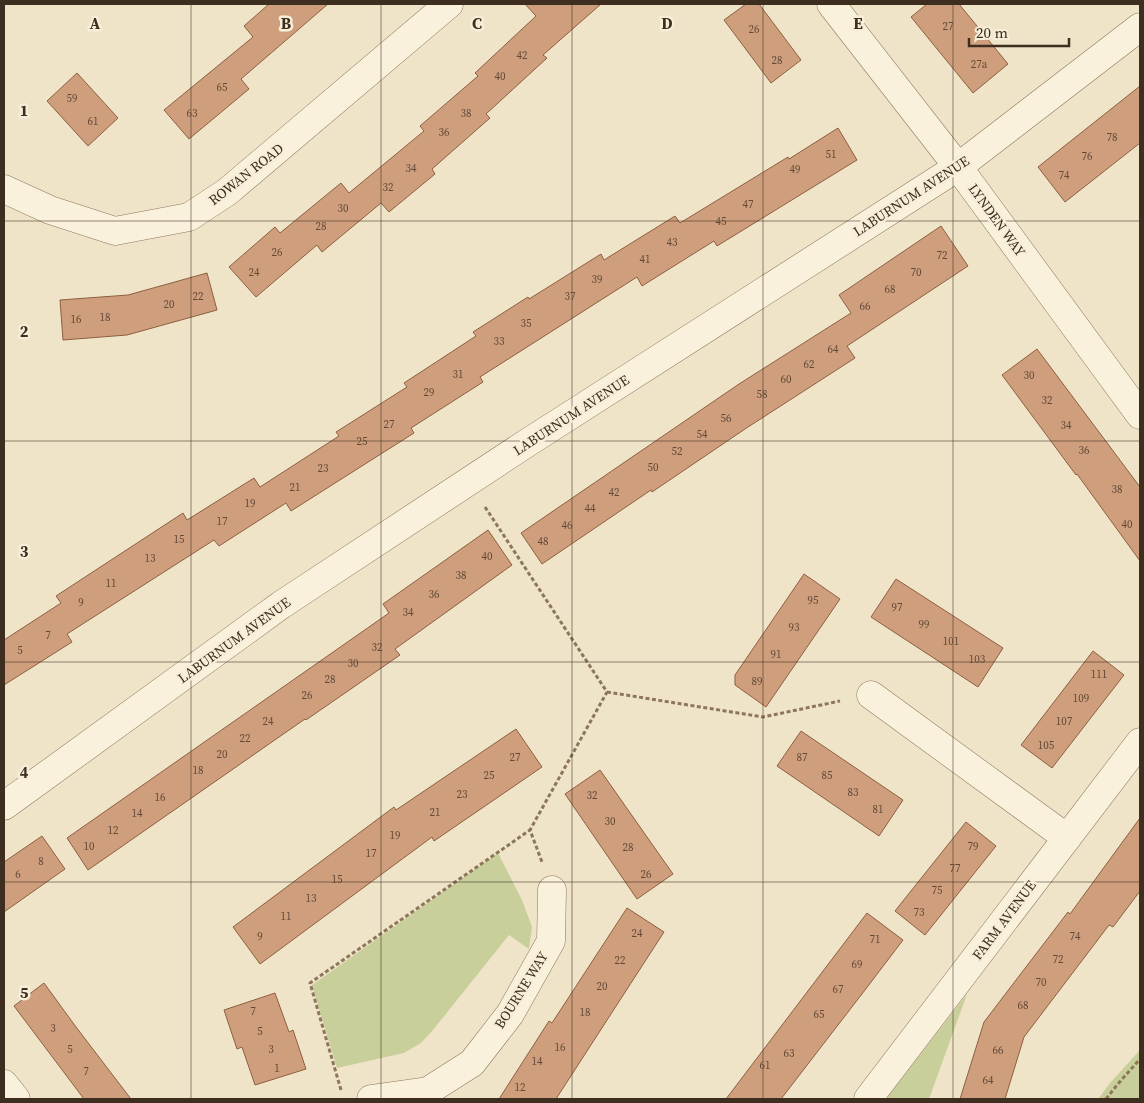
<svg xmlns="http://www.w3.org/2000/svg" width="1144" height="1103" viewBox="0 0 1144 1103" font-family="'Source Serif 4',serif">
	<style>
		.green { fill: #c9cf9b }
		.building { fill: #cf9f7d; stroke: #8d5f41 }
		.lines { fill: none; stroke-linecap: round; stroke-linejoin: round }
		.minor-casing { stroke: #8d765c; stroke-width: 29 }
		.path { stroke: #8d765c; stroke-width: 3; stroke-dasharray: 4 2.5; stroke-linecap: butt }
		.minor { stroke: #faf1dc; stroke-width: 28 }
		.grid { fill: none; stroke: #3d2e20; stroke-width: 1; stroke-opacity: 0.55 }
		.labels { text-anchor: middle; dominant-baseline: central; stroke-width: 5; stroke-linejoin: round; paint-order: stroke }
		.number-label { font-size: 11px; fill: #624a37 }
		.street-label { font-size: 14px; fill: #3d2e20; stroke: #f7eed8 }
		.grid-label { font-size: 16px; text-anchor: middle; font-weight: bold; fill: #3d2e20; stroke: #f7eed8; stroke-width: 5; stroke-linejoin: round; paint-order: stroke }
	</style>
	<rect width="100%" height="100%" fill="#f0e4c8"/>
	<g class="green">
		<path d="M498,853L522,900L532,927L529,949L509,935L433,1030L421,1043L404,1053L337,1068L312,985Z"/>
		<path d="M967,994L929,1099H886Z"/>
		<path d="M1140,1050V1099H1098L1110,1083Z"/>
	</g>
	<g class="building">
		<path d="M269,4H328L241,79L249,89L189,139L164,110L253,37L244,26Z"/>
		<path d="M525,4H601L543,55L547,58L486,114L490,118L432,169L435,174L389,212L381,203L322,252L317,245L256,297L229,267L275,227L280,233L341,183L349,193L424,131L420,126L478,76L475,73L536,16Z"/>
		<path d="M746,4H759L801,60L771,83L724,20Z"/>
		<path d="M927,4H959L1008,64L973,93L911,17Z"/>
		<path d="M77,73L118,118L88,146L47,101Z"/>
		<path d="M1140,86V143L1065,202L1038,167Z"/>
		<path d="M838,128L857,160L717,246L714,241L642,286L637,277L480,377L483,382L411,428L414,433L291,511L286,503L219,546L214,540L67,634L72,642L4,685V640L61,603L56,596L183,513L187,520L254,478L260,487L339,436L336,432L407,387L404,383L476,336L473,332L528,297L529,299L601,254L604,260L675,216L680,223L788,157L789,159Z"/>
		<path d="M941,226L968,266L847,346L855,358L745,429L652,492L651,490L542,564L521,533L739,384L851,313L839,295Z"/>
		<path d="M207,273L217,310L127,335L63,340L60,300L128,295Z"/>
		<path d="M1037,349L1140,487V561L1077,474L1076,475L1002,375Z"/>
		<path d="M488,530L512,565L395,649L400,655L306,720L305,719L88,870L67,838L389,613L383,604Z"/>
		<path d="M804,574L840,599L766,707L735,685V675Z"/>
		<path d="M896,579L1003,648L978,687L871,617Z"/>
		<path d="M1093,651L1124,675L1052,768L1021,745Z"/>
		<path d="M516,729L542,767L434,841L432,837L260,964L233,927L394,807L396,810Z"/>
		<path d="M801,731L903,800L879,836L777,766Z"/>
		<path d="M600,770L673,874L637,899L565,794Z"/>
		<path d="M1140,818V891L1113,927L1109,925L1024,1037L1005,1099H960L984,1022L1068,912L1070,914Z"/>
		<path d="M966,822L996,846L925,935L895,911Z"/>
		<path d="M42,836L65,869L4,912V862Z"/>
		<path d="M627,908L664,932L556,1099H499L549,1021L552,1023Z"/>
		<path d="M867,913L903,940L865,990L781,1099H726Z"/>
		<path d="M44,983L76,1027L131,1099H84L14,1006Z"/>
		<path d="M275,993L289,1032L293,1030L306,1069L255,1085L242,1047L237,1049L224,1010Z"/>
	</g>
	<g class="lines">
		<defs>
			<g id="minor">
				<path d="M831,4L958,167L1140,415"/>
				<path d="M4,189L50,210L115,231L189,217L227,192L449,4"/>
				<path d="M871,695L1067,838"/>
				<path d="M4,806L281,605L527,443L958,167L1140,27"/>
				<path d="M4,1084L16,1099"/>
				<path d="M371,1099L428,1091L472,1063L510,1014L551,941L552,890"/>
				<path d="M868,1099L1140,742"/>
			</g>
		</defs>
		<use href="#minor" class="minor-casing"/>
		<g class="path">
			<path d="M485,507L607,692L530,830L542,862"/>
			<path d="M607,692L763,717L840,701"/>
			<path d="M341,1090L310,983L530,830"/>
			<path d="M1106,1099L1117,1085L1140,1059"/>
		</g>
		<use href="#minor" class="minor"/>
	</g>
	<path class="grid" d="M191,4V1099M381,4V1099M572,4V1099M763,4V1099M953,4V1099M4,221H1140M4,441H1140M4,662H1140M4,882H1140"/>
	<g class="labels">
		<g class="number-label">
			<text x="948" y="26">27</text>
			<text x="754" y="29">26</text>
			<text x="522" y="55">42</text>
			<text x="777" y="60">28</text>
			<text x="979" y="64">27a</text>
			<text x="500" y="76">40</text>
			<text x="222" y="87">65</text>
			<text x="72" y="98">59</text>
			<text x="192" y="113">63</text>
			<text x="466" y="113">38</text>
			<text x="93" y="121">61</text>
			<text x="444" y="132">36</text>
			<text x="1112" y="137">78</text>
			<text x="831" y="154">51</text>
			<text x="1087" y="156">76</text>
			<text x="411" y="168">34</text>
			<text x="795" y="169">49</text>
			<text x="1064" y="175">74</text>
			<text x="388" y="187">32</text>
			<text x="748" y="204">47</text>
			<text x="343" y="208">30</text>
			<text x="721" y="221">45</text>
			<text x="321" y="226">28</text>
			<text x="672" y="242">43</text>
			<text x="277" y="252">26</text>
			<text x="942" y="255">72</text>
			<text x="645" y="259">41</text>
			<text x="254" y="272">24</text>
			<text x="916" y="272">70</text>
			<text x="597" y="279">39</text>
			<text x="890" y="289">68</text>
			<text x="198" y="296">22</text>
			<text x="570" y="296">37</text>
			<text x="169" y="304">20</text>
			<text x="865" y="306">66</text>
			<text x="105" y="317">18</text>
			<text x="76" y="319">16</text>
			<text x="526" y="323">35</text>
			<text x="499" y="341">33</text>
			<text x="833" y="349">64</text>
			<text x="809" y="364">62</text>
			<text x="458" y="374">31</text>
			<text x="1029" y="375">30</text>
			<text x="786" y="379">60</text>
			<text x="429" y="392">29</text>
			<text x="762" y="394">58</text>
			<text x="1047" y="400">32</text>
			<text x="726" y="418">56</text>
			<text x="389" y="424">27</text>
			<text x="1066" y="425">34</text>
			<text x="702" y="434">54</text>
			<text x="362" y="441">25</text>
			<text x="1084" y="450">36</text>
			<text x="677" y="451">52</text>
			<text x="653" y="467">50</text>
			<text x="323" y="468">23</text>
			<text x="295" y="487">21</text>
			<text x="1117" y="489">38</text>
			<text x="614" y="492">42</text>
			<text x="250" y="503">19</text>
			<text x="590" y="508">44</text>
			<text x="222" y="521">17</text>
			<text x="1127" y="524">40</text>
			<text x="567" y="525">46</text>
			<text x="179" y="539">15</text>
			<text x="543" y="541">48</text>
			<text x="487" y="556">40</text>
			<text x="150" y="558">13</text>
			<text x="461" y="575">38</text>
			<text x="111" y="583">11</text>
			<text x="434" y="594">36</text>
			<text x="813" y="600">95</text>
			<text x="81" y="602">9</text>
			<text x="897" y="607">97</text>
			<text x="408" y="612">34</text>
			<text x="924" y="624">99</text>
			<text x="794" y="627">93</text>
			<text x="48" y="635">7</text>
			<text x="951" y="641">101</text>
			<text x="377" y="647">32</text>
			<text x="20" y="650">5</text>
			<text x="776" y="654">91</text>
			<text x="977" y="659">103</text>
			<text x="353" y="663">30</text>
			<text x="1099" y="674">111</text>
			<text x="330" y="679">28</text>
			<text x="757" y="681">89</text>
			<text x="307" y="695">26</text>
			<text x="1081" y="698">109</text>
			<text x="268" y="721">24</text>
			<text x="1064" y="721">107</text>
			<text x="245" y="738">22</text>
			<text x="1046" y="745">105</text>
			<text x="222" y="754">20</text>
			<text x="515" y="757">27</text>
			<text x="802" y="757">87</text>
			<text x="198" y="770">18</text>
			<text x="489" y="775">25</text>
			<text x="827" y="775">85</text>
			<text x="853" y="792">83</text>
			<text x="462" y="794">23</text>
			<text x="592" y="795">32</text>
			<text x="160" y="797">16</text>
			<text x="878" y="809">81</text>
			<text x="435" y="812">21</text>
			<text x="137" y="813">14</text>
			<text x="610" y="821">30</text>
			<text x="113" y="830">12</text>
			<text x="395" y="835">19</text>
			<text x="89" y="846">10</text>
			<text x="973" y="846">79</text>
			<text x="628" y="847">28</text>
			<text x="371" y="853">17</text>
			<text x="41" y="861">8</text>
			<text x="955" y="868">77</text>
			<text x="18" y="874">6</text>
			<text x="646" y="874">26</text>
			<text x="337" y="879">15</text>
			<text x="937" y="890">75</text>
			<text x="311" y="898">13</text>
			<text x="919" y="912">73</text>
			<text x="286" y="916">11</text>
			<text x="637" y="933">24</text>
			<text x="260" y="936">9</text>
			<text x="1075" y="936">74</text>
			<text x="875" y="939">71</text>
			<text x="1058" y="959">72</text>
			<text x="620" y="960">22</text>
			<text x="857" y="964">69</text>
			<text x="1041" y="982">70</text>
			<text x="602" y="986">20</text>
			<text x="838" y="989">67</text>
			<text x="1023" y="1005">68</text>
			<text x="253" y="1011">7</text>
			<text x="585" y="1012">18</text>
			<text x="819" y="1014">65</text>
			<text x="53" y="1028">3</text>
			<text x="260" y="1031">5</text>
			<text x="560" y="1047">16</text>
			<text x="70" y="1049">5</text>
			<text x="271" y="1049">3</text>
			<text x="998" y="1050">66</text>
			<text x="789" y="1053">63</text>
			<text x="537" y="1061">14</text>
			<text x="765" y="1065">61</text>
			<text x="277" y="1068">1</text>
			<text x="86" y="1071">7</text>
			<text x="988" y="1080">64</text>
			<text x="520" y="1087">12</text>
		</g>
		<g class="street-label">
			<text transform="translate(246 174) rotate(-38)">ROWAN ROAD</text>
			<text transform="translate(911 196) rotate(-33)">LABURNUM AVENUE</text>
			<text transform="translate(997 220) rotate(54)">LYNDEN WAY</text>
			<text transform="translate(571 415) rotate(-33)">LABURNUM AVENUE</text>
			<text transform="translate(234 640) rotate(-36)">LABURNUM AVENUE</text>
			<text transform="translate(1004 920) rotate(-53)">FARM AVENUE</text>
			<text transform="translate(521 990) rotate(-58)">BOURNE WAY</text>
		</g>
	</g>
	<g class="grid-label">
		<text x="95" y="29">A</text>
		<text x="286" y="29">B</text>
		<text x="477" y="29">C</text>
		<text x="667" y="29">D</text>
		<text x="858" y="29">E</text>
		<text x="24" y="116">1</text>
		<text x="24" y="337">2</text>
		<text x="24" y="557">3</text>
		<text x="24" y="778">4</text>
		<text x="24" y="998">5</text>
	</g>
	<rect width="1144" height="1103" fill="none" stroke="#3d2e20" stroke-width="10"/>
	<path d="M969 38v8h100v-8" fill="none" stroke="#3d2e20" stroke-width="2.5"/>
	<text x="976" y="38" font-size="15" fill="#3d2e20" stroke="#f7eed8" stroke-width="4" paint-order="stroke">20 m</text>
</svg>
